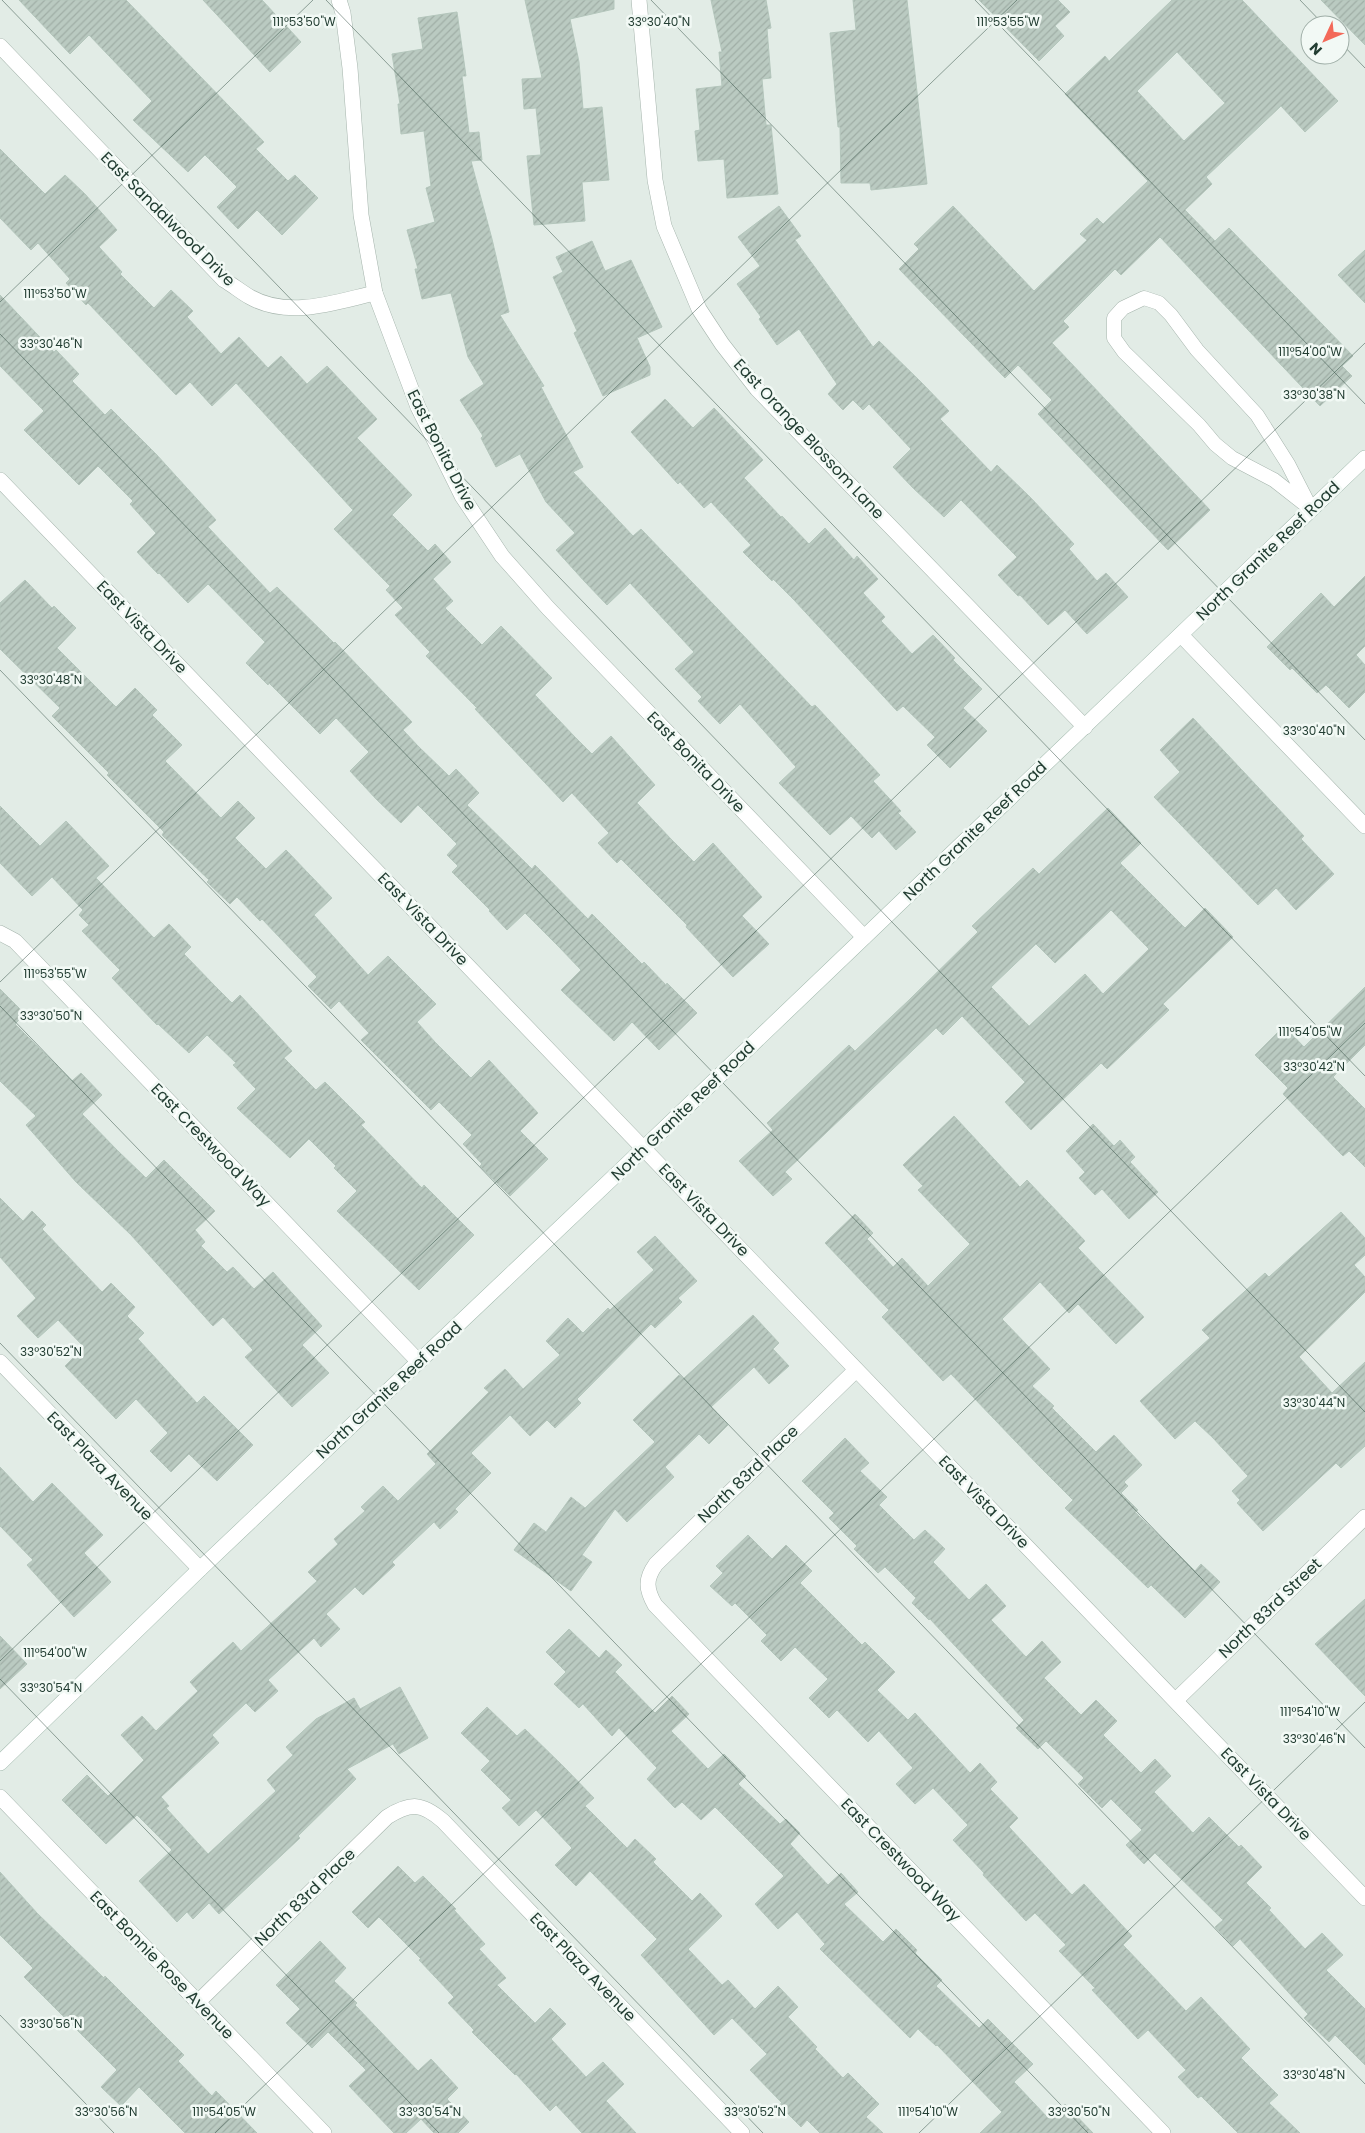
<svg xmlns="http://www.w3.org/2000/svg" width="1365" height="2133" viewBox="0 0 1365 2133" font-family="Poppins,sans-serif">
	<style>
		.building { fill: url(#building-hatch); stroke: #b4c6bc; fill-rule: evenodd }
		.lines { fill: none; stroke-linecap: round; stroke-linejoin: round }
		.lane-casing { stroke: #a5b4ac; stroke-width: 15 }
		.street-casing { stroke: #a5b4ac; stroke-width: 16 }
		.secondary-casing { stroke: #a0b8ac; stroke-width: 16 }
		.lane { stroke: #fff; stroke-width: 14 }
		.street { stroke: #fff; stroke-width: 15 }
		.secondary { stroke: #fff; stroke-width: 15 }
		.ticks { fill: none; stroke: #223d32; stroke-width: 1; stroke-opacity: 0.45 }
		.labels { text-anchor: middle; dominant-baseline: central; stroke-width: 5; stroke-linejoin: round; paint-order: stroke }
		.street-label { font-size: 16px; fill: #223d32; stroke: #f2f9f5 }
		.ticks-label { font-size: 12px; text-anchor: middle; fill: #223d32; stroke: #f2f9f5; stroke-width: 5; stroke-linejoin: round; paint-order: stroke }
	</style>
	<defs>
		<pattern id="building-hatch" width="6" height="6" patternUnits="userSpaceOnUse" patternTransform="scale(1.25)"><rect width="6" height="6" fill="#bacac1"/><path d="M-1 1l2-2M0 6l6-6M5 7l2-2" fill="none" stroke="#a0aea6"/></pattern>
	</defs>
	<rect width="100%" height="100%" fill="#e2ece6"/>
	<g class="building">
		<path d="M19,0H126L264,142L256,149L288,181L295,175L318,198L282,235L257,210L238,229L217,207L237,187L205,155L188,172L133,120L152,101L89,35L70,54Z"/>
		<path d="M203,0H262L301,42L270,72Z"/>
		<path d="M525,0H614V9L570,19L579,62L583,109L602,107L609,180L582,182L585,221L534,225L527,156L541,155L536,108L524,109L522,79L542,78Z"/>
		<path d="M711,0H766L771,28L767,29L771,78L762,79L766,125H771L778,194L727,198L724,159L698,161L695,131L700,130L696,89L722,86L719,52H722Z"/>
		<path d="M853,0H907L927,184L871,190L870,183H841L840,127H838L830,33L856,30Z"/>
		<path d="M979,0H1058L1070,12L1055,26L1064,36L1039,61Z"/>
		<path d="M1172,0H1242L1338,101L1305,132L1281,106L1206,177L1212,184L1185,210L1215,241L1229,228L1353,356L1342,366L1352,376L1320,406L1160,237L1121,275L1115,269L1063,321L1069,327L1052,343L1210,510L1168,550L1038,414L1052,400L1018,365L1005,378L899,269L919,249L914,244L953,206L1034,291L1087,240L1080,234L1097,218L1103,224L1148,181L1065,94L1105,56L1109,61ZM1177,52L1225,103L1184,141L1137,91Z"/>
		<path d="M1321,0H1365V45Z"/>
		<path d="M457,12L466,76H462L469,133L479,132L482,160L471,161L492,239L509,312L500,315L544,386L541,387L583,467L573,472L633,536L641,529L812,707L815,705L880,775L873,781L901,811L898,813L916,832L896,850L879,831L872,838L851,816L830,835L779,783L796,767L740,704L720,724L698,701L702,697L675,669L694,652L630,583L607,605L585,582L556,550L575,533L546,502L520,454L496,467L481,438L483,436L460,400L484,384L468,357L451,293L422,299L415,269H418L407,230L435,222L426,188L431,186L424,131L401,134L398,104H400L392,54L423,49L418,18Z"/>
		<path d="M0,149L45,194L65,175L85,194L117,230L99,247L122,272L120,274L154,308L171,290L193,311L187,317L221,354L239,337L268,368L281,356L307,384L327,366L377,419L357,438L412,495L392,515L428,551L435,544L451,562L433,579L453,601L445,608L482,645L501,626L552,678L535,695L574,736L592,754L611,736L655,785L637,803L671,839L694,862L713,843L762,897L742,916L769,944L733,977L686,927L687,925L621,859L617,863L598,843L609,833L572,793L563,802L475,709L477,708L426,656L430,652L395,615L403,608L386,590L390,586L334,529L353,510L236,383L212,406L190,382L176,395L88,303L86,305L66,283L70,279L38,243L31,250L0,218Z"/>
		<path d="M779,206L801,236L795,240L873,347L879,341L921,382L949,411L940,419L991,472L997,465L1031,498L1074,544L1069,549L1097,581L1106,573L1128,597L1087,634L1065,610L1048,625L1020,595L1018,596L998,575L1017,557L961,500L944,517L913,488L893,467L911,449L869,404L863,410L853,400L843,410L828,394L837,384L799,329L777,345L759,319L761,317L737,284L760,266L738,237Z"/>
		<path d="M592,241L605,271L631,260L662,327L637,338L650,367V375L603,396L574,333L577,331L553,277L563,272L556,257Z"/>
		<path d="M1365,250V303L1338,275Z"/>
		<path d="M0,295L54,352L56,350L79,374L72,381L105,415L111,409L156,454L216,520L208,527L270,593L277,587L334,643L335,642L412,722L403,730L418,746L449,776L456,769L479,793L467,805L532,869L535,865L588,919L592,914L642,964L644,962L666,985L667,983L697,1013L659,1050L632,1022L614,1041L561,990L581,970L559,947L525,913L507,930L489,911L490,910L452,872L458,866L447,855L457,844L418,805L401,823L377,800L350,771L369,752L336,718L320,734L269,683L268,685L246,663L265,642L208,584L188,603L159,573L158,574L137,552L156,533L130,504L133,501L98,466L79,485L24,430L44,411L0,366Z"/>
		<path d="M665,399L693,428L714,408L763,460L744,478L781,517L782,516L809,544L825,528L854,560L857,556L878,579L863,593L885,617L881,621L912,654L933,635L955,658L953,660L982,689L963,708L987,731L950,768L927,745L935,737L903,706L897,711L794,600L773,579L772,581L743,552L751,545L711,502L704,508L680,482L678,484L631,432Z"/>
		<path d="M1365,576V646L1356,655L1365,665V692L1349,708L1326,685L1317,693L1292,668L1290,670L1267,647L1321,593L1334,607Z"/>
		<path d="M25,580L52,608L54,606L76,628L57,648L116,707L135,688L157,710L152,715L182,745L165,761L221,818L238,801L255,818L235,838L266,869L286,850L332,898L314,915L368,975L388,956L436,1004L417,1022L435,1042L471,1078L489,1060L538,1113L520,1131L548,1159L510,1196L480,1166L482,1164L463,1144L472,1135L439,1102L431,1110L361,1040L369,1033L339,1001L331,1009L308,986L317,977L262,919L260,921L237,897L230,904L207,882L209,880L162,835L164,832L107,775L109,773L52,716L60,708L0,649V603Z"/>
		<path d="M1193,718L1304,836L1301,839L1334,874L1296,910L1276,888L1258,905L1154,797L1180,772L1160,750Z"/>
		<path d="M0,806L40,846L66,821L109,866L96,878L154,938L169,924L191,947L184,954L214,985L232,1003L240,995L292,1051L284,1058L316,1090L325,1082L365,1122L361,1125L422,1188L424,1185L474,1235L419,1290L337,1211L357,1191L334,1168L336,1166L309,1139L290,1158L237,1108L256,1089L233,1065L236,1063L207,1035L189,1053L158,1024L157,1025L112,978L120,970L82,931L89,925L79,915L83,910L52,877L32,896L0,863Z"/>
		<path d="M1108,808L1141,843L1120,863L1185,928L1205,908L1233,937L1163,1004L1169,1010L1107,1069L1101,1063L1031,1130L1005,1102L1025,1082L962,1016L943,1035L936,1028L785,1172L792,1179L773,1196L739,1161L773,1130L767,1123L849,1045L855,1051L909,1000L978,932L972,926L1033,868L1039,874ZM1111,910L1149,949L1103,994L1085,974L1029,1026L991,987L1036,944L1055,963Z"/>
		<path d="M1365,987V1045L1333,1077L1365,1109V1167L1349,1151L1343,1156L1283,1094L1288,1088L1255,1055L1284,1026L1304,1047Z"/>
		<path d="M0,989L25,1014L15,1024L72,1081L81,1073L102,1095L82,1114L117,1150L146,1178L164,1160L215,1211L195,1230L205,1242L201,1246L227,1272L233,1267L254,1289L273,1272L322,1326L302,1345L329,1373L292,1407L245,1357L253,1350L223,1317L213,1326L131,1235L76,1182L26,1125L36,1116L0,1081Z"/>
		<path d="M954,1116L1020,1187L1027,1180L1085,1241L1078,1248L1144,1317L1116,1344L1078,1304L1069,1313L1040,1282L1002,1319L1050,1369L1032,1386L1054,1406L1052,1408L1096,1452L1114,1435L1142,1465L1124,1482L1128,1486L1121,1493L1138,1510L1135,1512L1195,1571L1201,1564L1220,1582L1185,1618L1151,1585L1148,1588L1065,1508L1073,1500L1040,1467L951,1374L943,1381L882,1317L889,1310L825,1243L855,1214L873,1233L867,1239L893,1267L902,1258L928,1286L970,1244L918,1190L923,1186L903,1165Z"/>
		<path d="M1093,1124L1114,1146L1120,1140L1135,1157L1130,1162L1158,1192L1129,1219L1102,1189L1095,1195L1079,1178L1085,1172L1066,1151Z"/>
		<path d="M0,1198L23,1221L32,1211L46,1225L42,1229L102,1292L111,1283L135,1307L127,1316L144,1333L138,1339L197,1403L204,1396L253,1445L217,1481L189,1454L171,1472L150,1451L168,1433L136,1399L116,1419L65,1366L84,1347L58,1320L38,1338L17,1316L36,1298L0,1257Z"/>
		<path d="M1341,1212L1365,1238V1255L1354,1265L1365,1277V1292L1299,1357L1332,1393L1365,1362V1446L1341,1468L1336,1463L1263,1531L1237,1503L1240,1500L1232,1491L1248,1476L1213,1438L1195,1421L1175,1439L1140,1401L1210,1338L1202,1330L1265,1273L1269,1277Z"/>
		<path d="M655,1236L697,1281L678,1298L682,1302L655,1328L651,1324L577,1399L581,1403L555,1428L547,1420L530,1436L510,1415L471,1453L491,1473L455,1509L458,1512L440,1529L434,1522L392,1562L395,1565L363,1595L355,1587L326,1614L340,1629L321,1647L314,1638L268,1680L278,1691L255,1712L246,1703L212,1735L219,1743L161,1797L169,1806L166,1808L208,1854L276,1791L267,1780L293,1755L286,1747L316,1719L354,1698L360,1709L400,1687L428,1738L399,1754L393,1744L347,1769L356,1779L298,1836L300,1838L219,1914L209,1903L193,1919L187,1912L177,1922L139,1881L172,1850L137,1815L106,1844L62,1800L87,1775L108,1796L144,1760L121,1735L142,1716L156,1731L198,1691L190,1682L233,1642L241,1651L317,1581L308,1572L338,1544L334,1539L365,1511L361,1507L383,1486L398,1501L436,1464L427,1454L489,1392L484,1388L505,1369L523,1389L560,1355L546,1341L568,1318L583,1333L608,1308L610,1310L654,1270L637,1252Z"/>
		<path d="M753,1315L779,1343L773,1349L789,1366L769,1384L754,1367L711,1407L728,1425L709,1444L699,1434L665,1467L674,1477L627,1522L615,1509L582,1555L592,1562L571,1591L514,1550L534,1523L546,1532L571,1497L585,1508L655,1442L633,1420L679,1375L683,1379Z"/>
		<path d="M845,1438L869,1463L860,1471L887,1497L879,1505L914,1540L925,1530L945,1549L933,1562L969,1600L986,1584L1006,1606L991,1620L1026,1657L1042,1641L1061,1662L1044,1678L1081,1715L1096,1700L1117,1721L1103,1735L1141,1773L1155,1759L1171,1776L1154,1792L1193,1833L1209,1817L1239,1847L1241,1845L1262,1867L1246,1883L1271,1908L1269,1910L1305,1949L1322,1933L1343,1955L1326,1970L1365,2009V2065L1335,2035L1329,2042L1304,2018L1308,2014L1240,1939L1233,1946L1215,1927L1223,1920L1155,1853L1144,1864L1126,1845L1142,1830L1111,1799L1102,1808L1078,1784L1084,1778L1046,1741L1038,1749L1016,1728L1024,1720L930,1619L929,1620L912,1603L916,1598L885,1567L878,1573L854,1549L857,1546L829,1518L834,1513L802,1481Z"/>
		<path d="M0,1467L33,1502L52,1483L103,1535L84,1553L111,1582L74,1617L27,1565L33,1560L0,1526Z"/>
		<path d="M748,1535L772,1559L786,1545L812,1571L800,1583L862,1645L865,1642L895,1672L877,1690L908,1720L915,1713L970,1773L980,1763L997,1782L990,1789L1018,1818L1009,1827L1072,1895L1084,1884L1132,1936L1123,1945L1186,2011L1201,1997L1250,2049L1241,2058L1278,2095L1269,2103L1300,2133H1238L1201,2096L1198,2098L1178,2077L1186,2070L1148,2030L1138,2039L1092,1990L1095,1988L1059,1951L1066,1945L1035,1913L1026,1921L983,1875L984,1873L953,1840L968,1825L933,1788L915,1804L896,1784L913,1768L879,1731L868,1742L837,1710L829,1718L809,1698L828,1679L795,1647L781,1661L761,1641L767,1635L735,1603L732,1606L710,1586L723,1573L716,1566Z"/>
		<path d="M1365,1599V1696L1315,1644Z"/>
		<path d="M569,1629L599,1658L606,1650L622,1665L615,1672L655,1713L672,1696L689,1714L671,1731L708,1769L724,1754L746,1776L738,1784L780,1824L786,1819L800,1833L790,1844L828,1885L841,1873L858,1892L844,1904L883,1942L896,1929L917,1950L915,1953L942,1980L936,1986L979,2028L988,2019L1033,2064L1014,2082L1049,2119L1065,2104L1093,2133H980L1002,2112L937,2045L936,2046L918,2029L910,2038L820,1949L825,1944L797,1912L778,1929L755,1904L784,1876L715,1807L701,1820L682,1802L675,1808L647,1779L657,1768L619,1728L612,1736L583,1704L579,1708L554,1684L566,1672L546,1652Z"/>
		<path d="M0,1636L27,1664L0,1689Z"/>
		<path d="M487,1707L517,1736L525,1729L564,1767L594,1798L585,1806L627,1848L635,1839L656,1859L653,1862L692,1901L700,1893L722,1916L688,1949L722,1985L728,1980L755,2009L778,1986L798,2007L788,2017L817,2047L815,2049L843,2078L848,2073L879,2104L866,2117L883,2133H820L807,2120L801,2127L779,2105L782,2103L750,2070L767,2054L732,2018L714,2035L641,1955L657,1939L590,1871L576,1886L555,1865L572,1848L536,1810L519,1826L502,1808L511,1800L481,1770L490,1761L461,1733Z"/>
		<path d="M398,1866L415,1883L423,1876L456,1909L454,1910L485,1944L479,1949L506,1978L497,1985L535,2023L550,2008L566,2024L551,2039L586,2077L603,2062L624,2084L606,2101L636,2133H582L556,2105L550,2111L516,2074L515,2075L472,2032L474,2030L448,2003L454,1997L419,1960L421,1959L379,1917L368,1928L352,1912Z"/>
		<path d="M0,1872L37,1913L104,1978L105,1976L184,2055L178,2061L212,2096L216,2091L257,2133H185L139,2087L121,2106L101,2087L117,2070L24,1977L33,1968L0,1935Z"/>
		<path d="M320,1941L346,1968L334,1981L357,2003L355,2005L418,2071L431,2059L458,2088L447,2099L469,2122L458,2133H434L421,2119L406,2133H394L349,2086L366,2070L328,2032L312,2048L286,2023L300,2009L276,1985Z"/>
	</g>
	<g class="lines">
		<defs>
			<path id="lane" d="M1144,298L1159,303L1171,315L1197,350L1257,415L1288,464L1311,509L1274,480L1232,458L1215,444L1199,425L1124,352L1114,338V318L1123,308Z"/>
			<g id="street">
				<path d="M339,0L343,13L350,68L361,215L375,293L418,407L462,496L502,556L548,608L864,937"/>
				<path d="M639,0L655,180L664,226L699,309L722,344L757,389L1085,727"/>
				<path d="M0,46L224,280C233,285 241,292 250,297C289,319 335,302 375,293"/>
				<path d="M0,480L1365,1898"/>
				<path d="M1181,635L1365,826"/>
				<path d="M0,933L15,941L419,1362"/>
				<path d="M0,1362L200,1569"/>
				<path d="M856,1370L656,1564C645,1579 646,1589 655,1605L1163,2133"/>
				<path d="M1176,1700L1365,1517"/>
				<path d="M0,1797L324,2133"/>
				<path d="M198,2002L387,1817C411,1802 422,1803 443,1821L742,2133"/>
			</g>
			<path id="secondary" d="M0,1763L200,1569L622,1169L1365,458"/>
		</defs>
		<use href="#lane" class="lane-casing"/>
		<use href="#street" class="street-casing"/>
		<use href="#secondary" class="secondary-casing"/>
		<use href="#lane" class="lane"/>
		<use href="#street" class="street"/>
		<use href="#secondary" class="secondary"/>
	</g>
	<path class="ticks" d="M2,0L1365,1412M326,0L1365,1076M651,0L1365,740M975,0L1365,404M1300,0L1324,25M1340,42L1365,68M0,302L313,0M0,334L1365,1748M0,670L1365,2084M0,982L1017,0M0,1006L1088,2133M0,1343L763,2133M0,1661L1365,343M0,1679L439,2133M0,2015L114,2133M215,2133L1365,1023M919,2133L1365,1702"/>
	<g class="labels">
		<g class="street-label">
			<text transform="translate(168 219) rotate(45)">East Sandalwood Drive</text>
			<text transform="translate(809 439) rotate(47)">East Orange Blossom Lane</text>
			<text transform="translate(442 450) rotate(63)">East Bonita Drive</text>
			<text transform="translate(1268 551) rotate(-44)">North Granite Reef Road</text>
			<text transform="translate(142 627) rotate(46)">East Vista Drive</text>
			<text transform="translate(696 762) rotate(46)">East Bonita Drive</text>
			<text transform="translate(975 831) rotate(-44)">North Granite Reef Road</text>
			<text transform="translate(423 919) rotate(46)">East Vista Drive</text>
			<text transform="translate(683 1111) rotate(-44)">North Granite Reef Road</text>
			<text transform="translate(211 1145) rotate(46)">East Crestwood Way</text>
			<text transform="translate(704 1210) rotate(46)">East Vista Drive</text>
			<text transform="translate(389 1390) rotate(-43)">North Granite Reef Road</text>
			<text transform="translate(100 1466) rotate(46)">East Plaza Avenue</text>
			<text transform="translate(748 1474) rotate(-44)">North 83rd Place</text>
			<text transform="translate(984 1502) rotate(46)">East Vista Drive</text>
			<text transform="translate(1270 1608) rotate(-44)">North 83rd Street</text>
			<text transform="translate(1266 1794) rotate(46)">East Vista Drive</text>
			<text transform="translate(901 1860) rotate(46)">East Crestwood Way</text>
			<text transform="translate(305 1897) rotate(-44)">North 83rd Place</text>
			<text transform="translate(162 1965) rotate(46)">East Bonnie Rose Avenue</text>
			<text transform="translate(583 1967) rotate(46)">East Plaza Avenue</text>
		</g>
	</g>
	<g class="ticks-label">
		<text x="304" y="26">111°53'50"W</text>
		<text x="1008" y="26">111°53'55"W</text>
		<text x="659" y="26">33°30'40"N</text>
		<text x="55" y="298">111°53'50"W</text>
		<text x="51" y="348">33°30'46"N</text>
		<text x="1310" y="356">111°54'00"W</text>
		<text x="1314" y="399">33°30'38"N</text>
		<text x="51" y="684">33°30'48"N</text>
		<text x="1314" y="735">33°30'40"N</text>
		<text x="55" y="978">111°53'55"W</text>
		<text x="51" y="1020">33°30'50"N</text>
		<text x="1310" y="1036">111°54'05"W</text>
		<text x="1314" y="1071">33°30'42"N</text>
		<text x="51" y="1356">33°30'52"N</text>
		<text x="1314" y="1407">33°30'44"N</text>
		<text x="55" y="1657">111°54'00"W</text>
		<text x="51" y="1692">33°30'54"N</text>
		<text x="1310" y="1716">111°54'10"W</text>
		<text x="1314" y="1743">33°30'46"N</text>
		<text x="51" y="2028">33°30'56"N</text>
		<text x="1314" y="2079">33°30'48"N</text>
		<text x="106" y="2116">33°30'56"N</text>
		<text x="430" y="2116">33°30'54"N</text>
		<text x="755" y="2116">33°30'52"N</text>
		<text x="1079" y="2116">33°30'50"N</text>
		<text x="224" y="2116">111°54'05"W</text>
		<text x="928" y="2116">111°54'10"W</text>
	</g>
	<g transform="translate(1325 40) rotate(226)"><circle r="24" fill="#f2f9f5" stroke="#9faea7"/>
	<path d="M0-4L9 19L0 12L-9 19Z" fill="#f36959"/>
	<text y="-8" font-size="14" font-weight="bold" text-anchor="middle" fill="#223d32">N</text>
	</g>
</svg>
